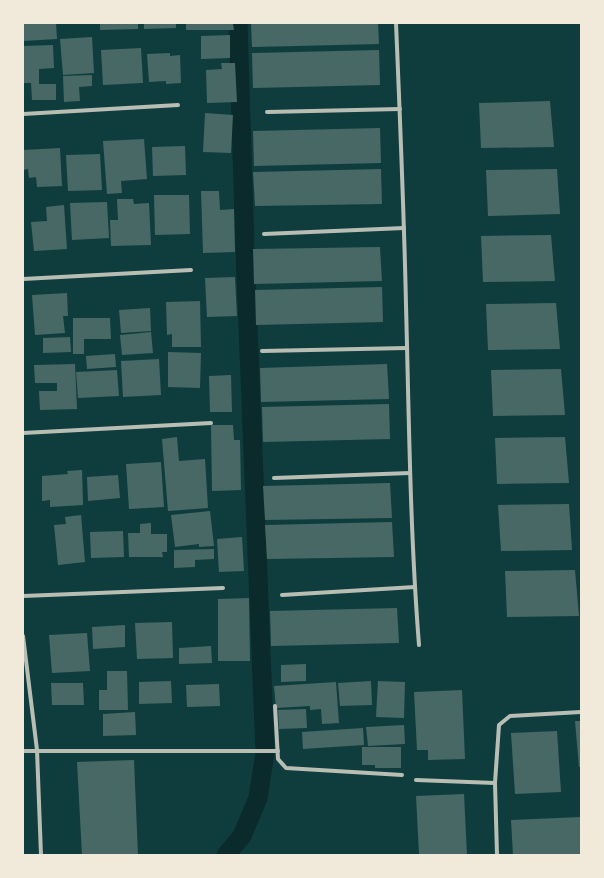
<svg xmlns="http://www.w3.org/2000/svg" width="604" height="878" viewBox="0 0 604 878" font-family="Arial,sans-serif">
	<style>
		.lines { fill: none; stroke-linecap: round; stroke-linejoin: round }
		.canal { stroke: #0a2a2b; stroke-width: 19 }
		.building { fill: #486865 }
		.minor { stroke: #b8beb3; stroke-width: 4 }
	</style>
	<rect width="100%" height="100%" fill="#0f3d3e"/>
	<g class="lines">
		<path class="canal" d="M226,855L242,836L258,798L265,753L245,251L238,23"/>
	</g>
	<g class="building">
		<path d="M23,23H56L57,39L23,41Z"/>
		<path d="M100,23H138V29L100,30Z"/>
		<path d="M144,23H176V28L144,29Z"/>
		<path d="M186,23H233L234,30H186Z"/>
		<path d="M251,23H378L379,44L252,47Z"/>
		<path d="M230,35V58L201,59V36Z"/>
		<path d="M92,37L94,73L63,75L60,39Z"/>
		<path d="M53,45L54,68L39,69V84H56V100H32L31,83H23V46Z"/>
		<path d="M141,48L143,83L103,85L101,50Z"/>
		<path d="M379,50L380,85L253,88L252,53Z"/>
		<path d="M170,53V56L180,55L181,83L166,84V81L149,82L147,54Z"/>
		<path d="M221,63H235L237,102L207,103L206,70L222,69Z"/>
		<path d="M92,75V86L79,87L80,101L64,102L63,76Z"/>
		<path d="M550,101L554,147L481,148L479,103Z"/>
		<path d="M205,113L233,115L231,153L203,152Z"/>
		<path d="M380,128L381,163L254,166L253,131Z"/>
		<path d="M144,139L147,179L121,181L122,193L107,194L103,141Z"/>
		<path d="M185,146L186,175L153,176L152,147Z"/>
		<path d="M60,148L62,186L37,187L36,177L29,178L28,169L23,170V150Z"/>
		<path d="M100,154L102,190L68,191L66,155Z"/>
		<path d="M381,169L382,204L255,206L253,172Z"/>
		<path d="M557,169L560,214L488,216L486,170Z"/>
		<path d="M201,191H219L220,210L234,209L235,252L203,253Z"/>
		<path d="M154,195H189L190,234L155,235Z"/>
		<path d="M117,199H133L134,204L149,203L151,245L111,246L110,220H118Z"/>
		<path d="M107,202L109,238L72,240L70,203Z"/>
		<path d="M64,205L67,249L34,251L31,222L47,221L46,207Z"/>
		<path d="M551,235L555,281L483,282L481,236Z"/>
		<path d="M380,247L382,281L254,284L253,249Z"/>
		<path d="M235,277L237,316L207,317L205,278Z"/>
		<path d="M382,287L383,322L256,325L255,290Z"/>
		<path d="M67,293L68,316H63L65,333L35,335L32,295Z"/>
		<path d="M200,301L201,347H172V334L167,335L166,302Z"/>
		<path d="M556,303L560,349L488,350L486,304Z"/>
		<path d="M150,308L151,331L121,333L119,310Z"/>
		<path d="M73,318H110L111,339H84V354H73Z"/>
		<path d="M151,332L153,353L122,355L120,335Z"/>
		<path d="M70,337L71,352L43,353V338Z"/>
		<path d="M168,352L201,353L200,388L168,387Z"/>
		<path d="M115,354L116,367L87,369L86,356Z"/>
		<path d="M159,359L161,395L123,397L121,361Z"/>
		<path d="M75,364L77,409L40,410L39,391H57V383H35L34,365Z"/>
		<path d="M387,364L389,399L261,402L260,368Z"/>
		<path d="M561,369L565,415L493,416L491,370Z"/>
		<path d="M117,370L119,396L78,398L76,372Z"/>
		<path d="M231,375L232,412H210L209,376Z"/>
		<path d="M389,404L390,439L263,442L262,407Z"/>
		<path d="M211,425H233L234,440H240L241,490L212,491Z"/>
		<path d="M177,437L179,461L205,459L208,508L168,511L162,439Z"/>
		<path d="M565,437L569,483L497,484L495,438Z"/>
		<path d="M161,462L164,507L129,509L126,464Z"/>
		<path d="M82,470L83,505L50,507V500L42,501V476L68,474L67,471Z"/>
		<path d="M118,475L120,498L88,501L87,477Z"/>
		<path d="M390,483L392,518L265,520L263,486Z"/>
		<path d="M569,504L572,550L501,551L498,505Z"/>
		<path d="M210,511L214,546L199,547V544L175,547L171,515Z"/>
		<path d="M81,515L85,562L58,565L54,525L66,524L65,517Z"/>
		<path d="M392,522L394,557L267,559L265,525Z"/>
		<path d="M151,523V534H167V552H162L163,557H129L128,533H140V524Z"/>
		<path d="M123,531L124,557L91,558L90,532Z"/>
		<path d="M242,537L244,571L219,572L217,539Z"/>
		<path d="M214,549V559L195,560V567L174,568V550Z"/>
		<path d="M575,570L579,616L507,617L505,571Z"/>
		<path d="M249,598L250,661H218V599Z"/>
		<path d="M397,608L399,643L271,646L270,611Z"/>
		<path d="M172,622L173,658L137,659L135,623Z"/>
		<path d="M125,625V647L93,649L92,627Z"/>
		<path d="M87,633L90,671L52,673L49,635Z"/>
		<path d="M211,646L212,663L179,664V648Z"/>
		<path d="M306,664V681L281,682V665Z"/>
		<path d="M107,671H127L128,710H99V690H107Z"/>
		<path d="M171,681L172,703L139,704V682Z"/>
		<path d="M371,681L372,705L340,706L338,683Z"/>
		<path d="M378,681L405,682L404,718L376,717Z"/>
		<path d="M336,682L339,723L322,724L321,709L310,710V706L276,708L274,686Z"/>
		<path d="M51,683H83L84,705H52Z"/>
		<path d="M219,684L220,706L187,707L186,685Z"/>
		<path d="M462,690L465,759L428,760V750H417L414,692Z"/>
		<path d="M306,709L307,728L279,729L278,710Z"/>
		<path d="M135,712L136,735L103,736V714Z"/>
		<path d="M575,721H581V767H579Z"/>
		<path d="M404,725L405,744L368,746L366,727Z"/>
		<path d="M363,728L364,745L303,749L302,732Z"/>
		<path d="M557,731L561,792L515,794L511,733Z"/>
		<path d="M362,747H401V768H375V765H362Z"/>
		<path d="M134,760L138,855H82L77,762Z"/>
		<path d="M464,794L467,855L419,854L416,796Z"/>
		<path d="M581,817V855H513L511,820Z"/>
	</g>
	<g class="lines">
		<g class="minor">
			<path d="M396,23C400,117 404,211 406,305C409,418 410,532 419,645"/>
			<path d="M267,112L400,109"/>
			<path d="M23,114L178,105"/>
			<path d="M264,234L404,228"/>
			<path d="M23,279L191,270"/>
			<path d="M262,351L407,348"/>
			<path d="M23,433L211,423"/>
			<path d="M274,478L410,473"/>
			<path d="M282,595L415,587"/>
			<path d="M23,596L223,588"/>
			<path d="M23,636L37,750L41,855"/>
			<path d="M275,706L278,759L286,768L402,775"/>
			<path d="M23,751H278"/>
			<path d="M416,780L495,783"/>
			<path d="M497,855L495,783L499,725L510,716L581,712"/>
		</g>
	</g>
	<rect width="604" height="878" fill="none" stroke="#f1e9da" stroke-width="48"/>
</svg>
